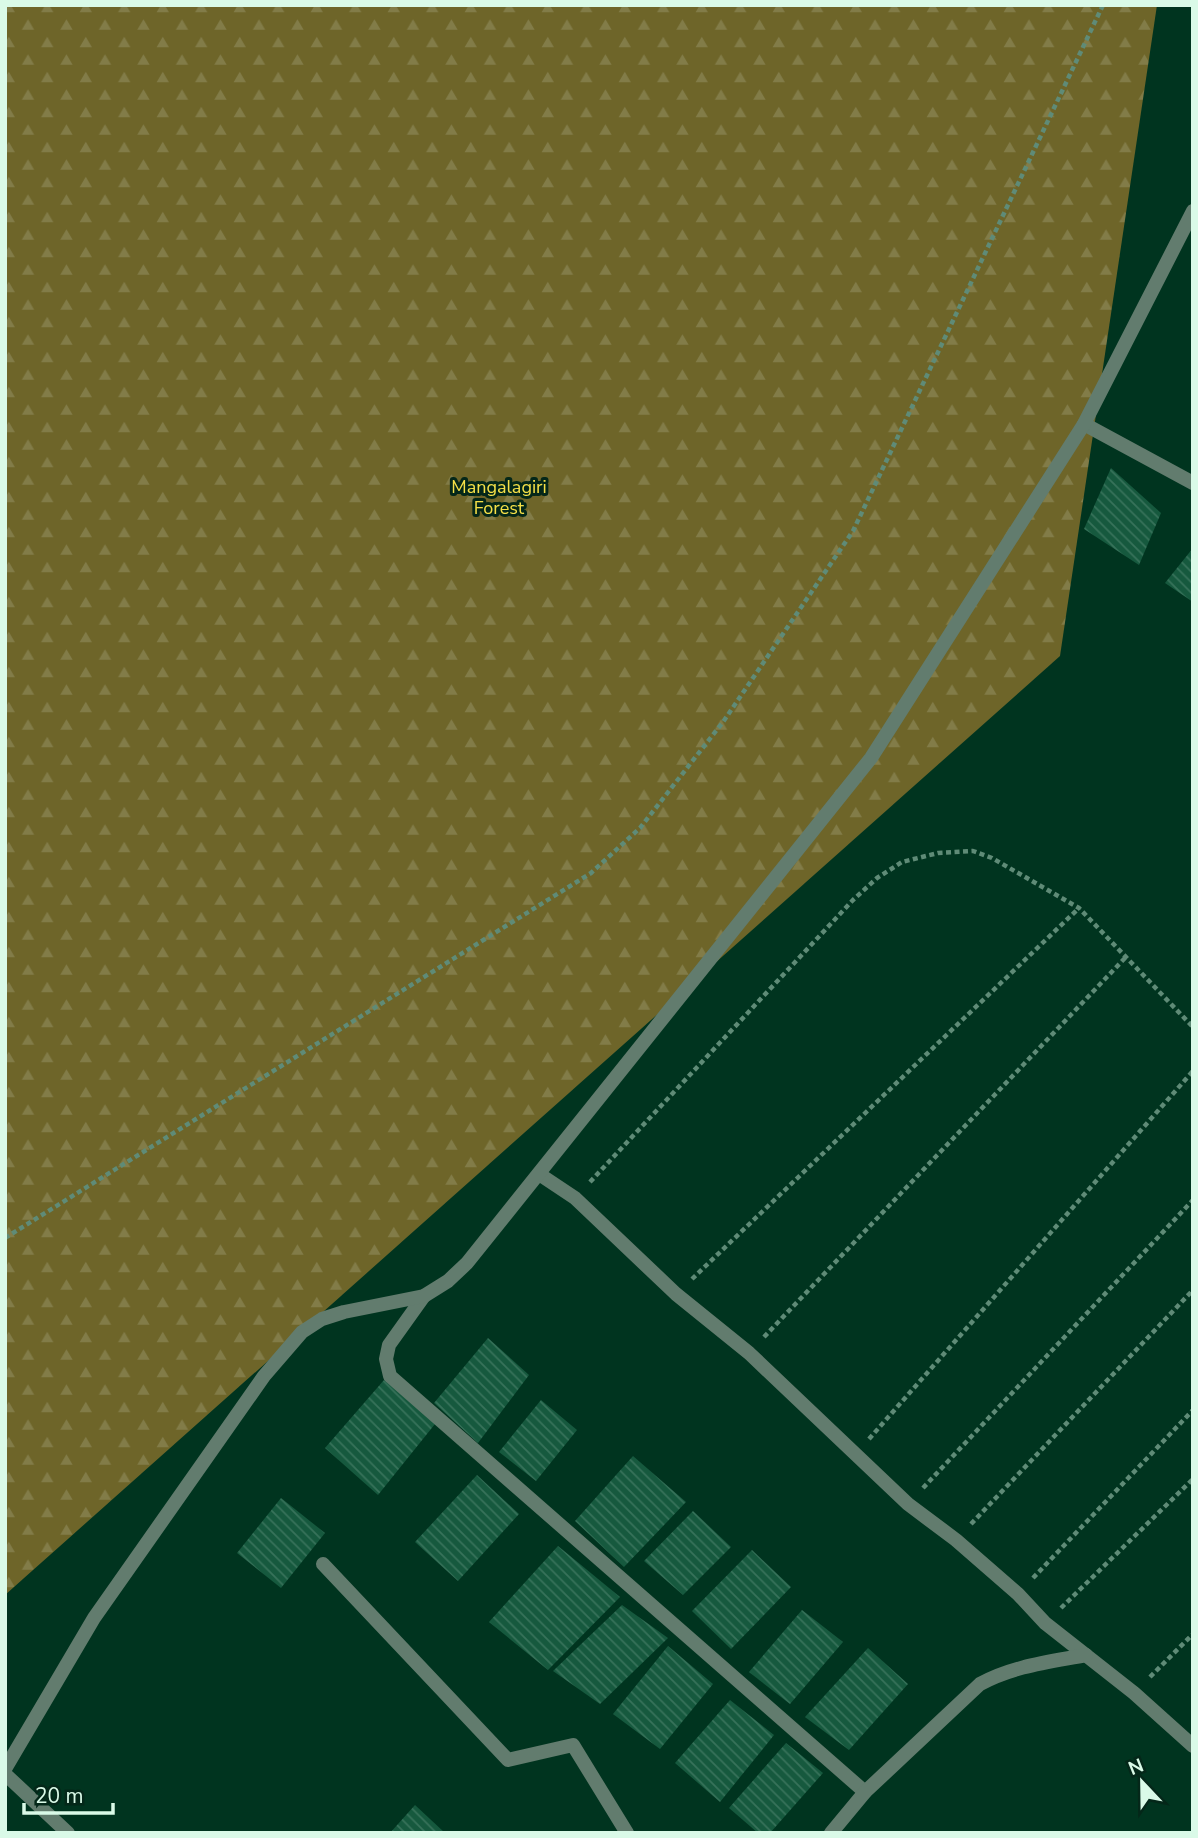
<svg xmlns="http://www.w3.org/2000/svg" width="1198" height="1838" viewBox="0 0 1198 1838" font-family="'Nunito Sans',sans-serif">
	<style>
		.forest { fill: url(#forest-firs) }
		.building { fill: url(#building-back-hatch) }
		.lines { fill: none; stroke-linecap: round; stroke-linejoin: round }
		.path { stroke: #5f8b77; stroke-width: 4.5; stroke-dasharray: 5 3.5; stroke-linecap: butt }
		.street { stroke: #627c6e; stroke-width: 14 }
		.labels { text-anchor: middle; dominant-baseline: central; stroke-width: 6; stroke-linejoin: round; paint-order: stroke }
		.park-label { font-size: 18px; fill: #f5e048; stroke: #042719 }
	</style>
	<defs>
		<pattern id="forest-firs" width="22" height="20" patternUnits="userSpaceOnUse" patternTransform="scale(1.75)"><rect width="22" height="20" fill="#6e6529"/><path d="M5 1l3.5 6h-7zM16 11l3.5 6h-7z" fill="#827c48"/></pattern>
		<pattern id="building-back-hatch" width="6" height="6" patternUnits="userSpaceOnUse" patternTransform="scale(1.75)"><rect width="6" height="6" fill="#16593e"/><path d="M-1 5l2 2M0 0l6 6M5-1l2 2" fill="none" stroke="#37725a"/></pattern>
	</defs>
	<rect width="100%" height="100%" fill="#00341f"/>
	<path class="forest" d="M5,5H1157L1060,656L5,1595Z"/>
	<g class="building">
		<path d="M1111,468L1161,513L1139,565L1084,529Z"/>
		<path d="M1193,548V602L1165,583Z"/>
		<path d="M488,1338L529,1375L478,1443L434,1403Z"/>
		<path d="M384,1380L439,1419L378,1495L325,1448Z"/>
		<path d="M541,1400L577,1430L536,1481L499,1452Z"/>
		<path d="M633,1456L686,1502L624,1567L575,1521Z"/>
		<path d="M477,1475L519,1514L458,1581L415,1542Z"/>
		<path d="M281,1498L325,1533L281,1588L237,1553Z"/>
		<path d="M693,1511L731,1547L683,1595L644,1561Z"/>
		<path d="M558,1546L620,1597L548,1670L489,1622Z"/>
		<path d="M752,1550L791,1587L731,1649L692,1611Z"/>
		<path d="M622,1605L668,1638L600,1704L553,1671Z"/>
		<path d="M802,1610L843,1642L790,1704L749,1672Z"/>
		<path d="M668,1646L713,1684L660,1749L613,1714Z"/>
		<path d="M868,1648L908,1684L849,1750L805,1717Z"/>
		<path d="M730,1700L774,1735L720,1802L675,1763Z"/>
		<path d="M786,1743L823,1773L770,1833H758L729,1808Z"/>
		<path d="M415,1805L445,1833H390Z"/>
	</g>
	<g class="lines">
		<g class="path">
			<path d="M590,1182L853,900L877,878L902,862L938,853L973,851L992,858L1079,908L1193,1027"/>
			<path d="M5,1238L591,873L640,828L723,722L853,531L1103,5"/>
			<path d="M692,1279L1079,908"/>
			<path d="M764,1337L1125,958"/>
			<path d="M869,1439L1193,1071"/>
			<path d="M923,1488L1193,1200"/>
			<path d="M971,1524L1193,1290"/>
			<path d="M1033,1578L1193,1410"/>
			<path d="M1061,1608L1193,1479"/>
			<path d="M1150,1677L1193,1634"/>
		</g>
		<g class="street">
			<path d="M1084,424L1193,483"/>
			<path d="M539,1174L575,1198L676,1294L749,1353L908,1504L956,1540L1018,1594L1045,1623L1134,1693L1193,1746"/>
			<path d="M424,1296L389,1345L386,1359L390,1376L865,1792"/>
			<path d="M323,1564L508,1760L573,1745L627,1833"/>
			<path d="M5,1769L94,1618L264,1376L302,1332L322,1319L344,1312L424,1296L448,1281L467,1263L871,758L1084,424L1193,211"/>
			<path d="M5,1774L68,1833"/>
			<path d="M831,1833L865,1792L980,1684C1013,1666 1049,1662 1086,1655"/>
		</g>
	</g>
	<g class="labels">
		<g class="park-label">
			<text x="499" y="487">Mangalagiri<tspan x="499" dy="21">Forest</tspan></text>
		</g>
	</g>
	<rect width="1198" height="1838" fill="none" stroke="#dafae8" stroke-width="14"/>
	<g transform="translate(1142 1782) rotate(338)" stroke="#042719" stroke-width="5" paint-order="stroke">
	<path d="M0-5L12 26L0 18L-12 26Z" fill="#dafae8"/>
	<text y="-10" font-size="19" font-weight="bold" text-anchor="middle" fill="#dafae8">N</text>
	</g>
	<path d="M24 1803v10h89v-10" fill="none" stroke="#dafae8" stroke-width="3.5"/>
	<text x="35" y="1803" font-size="21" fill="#dafae8" stroke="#042719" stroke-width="5" paint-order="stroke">20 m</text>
</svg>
